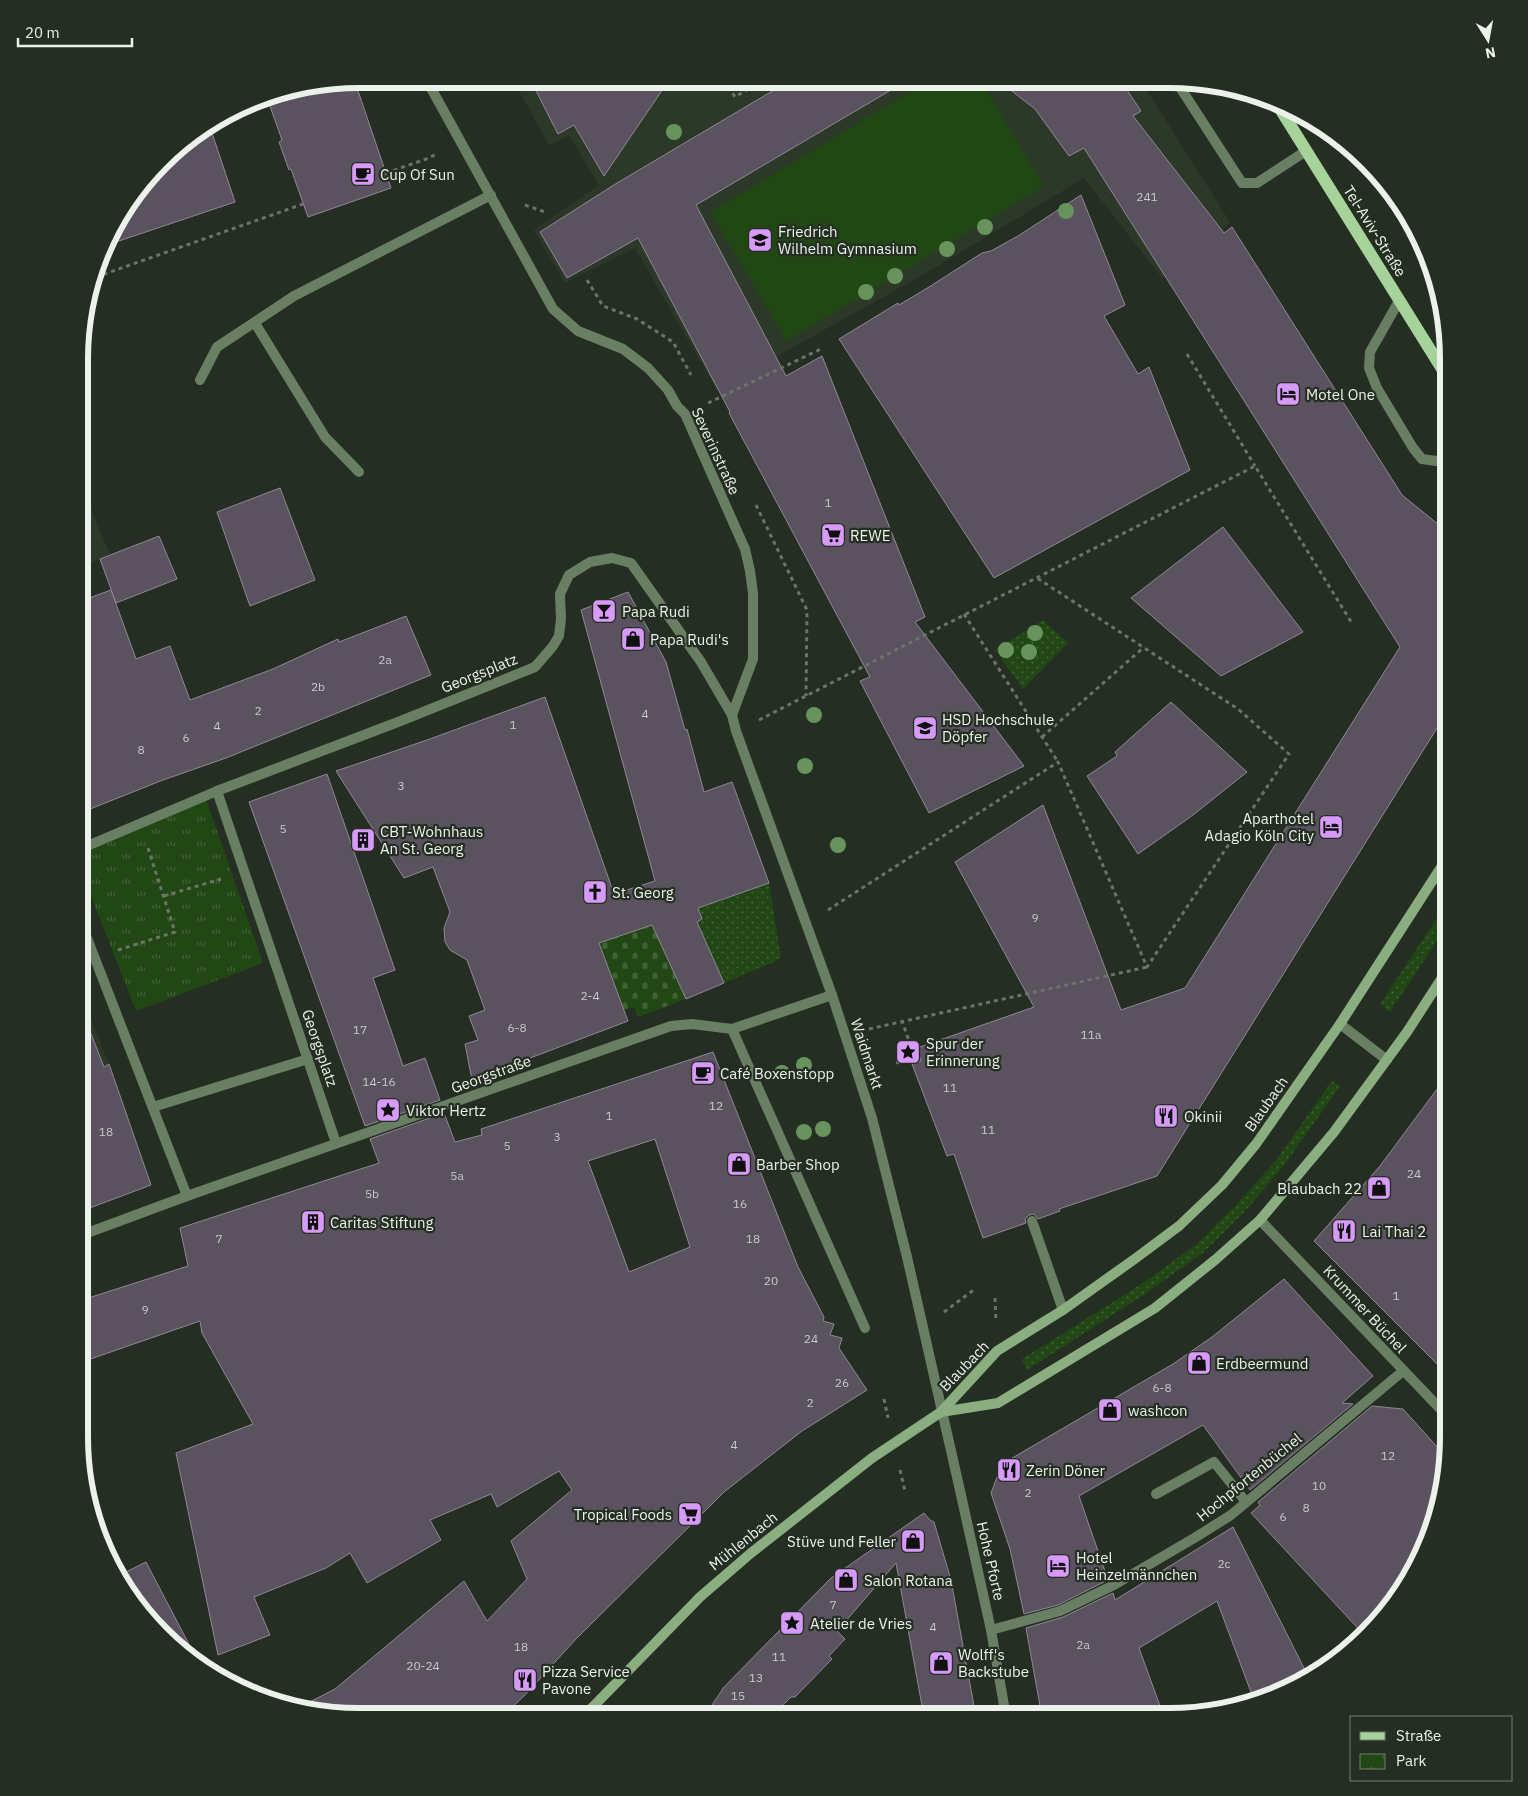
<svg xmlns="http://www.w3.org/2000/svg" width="1528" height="1796" viewBox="0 0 1528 1796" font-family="'IBM Plex Sans',sans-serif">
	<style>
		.built { fill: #2c3929 }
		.grass { fill: url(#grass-dots) }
		.cemetery { fill: url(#cemetery-stones) }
		.park { fill: url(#park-tufts) }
		.pitch { fill: #214714 }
		.building { fill: #5b5260; stroke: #908795; fill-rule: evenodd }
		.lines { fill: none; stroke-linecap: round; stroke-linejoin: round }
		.path { stroke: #6c746a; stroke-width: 3; stroke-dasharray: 4 4; stroke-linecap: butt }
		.service { stroke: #697f63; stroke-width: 10 }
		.minor { stroke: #697f63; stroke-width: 10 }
		.secondary { stroke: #8bae81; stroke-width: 10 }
		.primary { stroke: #a6d399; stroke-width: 12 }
		.tree { fill: #69935c }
		.labels { text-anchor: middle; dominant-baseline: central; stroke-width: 4.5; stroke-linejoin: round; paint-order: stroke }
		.number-label { font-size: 12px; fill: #c8cac8 }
		.poi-label { font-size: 15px; fill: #ecf2eb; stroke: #252e22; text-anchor: start }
		.street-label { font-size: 15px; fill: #ecf2eb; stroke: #252e22 }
		.rim { fill: none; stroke: #ecf2eb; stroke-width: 6 }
	</style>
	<defs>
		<pattern id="grass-dots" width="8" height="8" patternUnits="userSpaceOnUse" patternTransform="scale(1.25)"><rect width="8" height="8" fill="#214714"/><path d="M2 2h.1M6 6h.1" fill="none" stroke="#416236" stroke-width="1.8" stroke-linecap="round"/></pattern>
		<pattern id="cemetery-stones" width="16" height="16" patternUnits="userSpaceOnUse" patternTransform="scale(1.25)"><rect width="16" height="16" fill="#214714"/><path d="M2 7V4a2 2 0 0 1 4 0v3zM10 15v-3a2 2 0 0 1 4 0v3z" fill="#416236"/></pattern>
		<pattern id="park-tufts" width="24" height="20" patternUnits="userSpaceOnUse" patternTransform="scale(1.25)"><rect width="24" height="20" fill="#214714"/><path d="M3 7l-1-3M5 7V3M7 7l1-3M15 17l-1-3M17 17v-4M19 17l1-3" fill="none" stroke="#416236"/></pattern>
	</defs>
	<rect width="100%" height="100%" fill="#252e22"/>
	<g class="built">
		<path d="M512,79L1141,81L1230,222L1222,231L1162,278L1084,178L921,276L717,390L635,248L565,283L534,230L599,185L569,136L549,145Z"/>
		<path d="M81,484L110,555L81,567Z"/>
		<path d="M80,992L109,1064L80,1077Z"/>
	</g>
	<g class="grass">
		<path d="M1043,620L1068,643L1023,689L995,650Z"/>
		<path d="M769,883L781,957L772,963L724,983L697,922L702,919L698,908Z"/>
		<path d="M1449,900V923L1390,1012L1380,1004Z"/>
		<path d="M1332,1081L1340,1086L1285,1164L1248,1208L1204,1252L1145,1294L1027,1370L1022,1359L1140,1285L1197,1244L1238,1203L1277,1159Z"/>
	</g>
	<path class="cemetery" d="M652,925L686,999L638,1017L634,1007L624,1010L599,943Z"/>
	<path class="park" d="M205,796L263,963L136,1011L80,868V850Z"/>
	<path class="pitch" d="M929,80L981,81L1044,186L787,341L710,212Z"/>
	<g class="building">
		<path d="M354,79L391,188L308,217L291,169L289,170L279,142L282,140L266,95Z"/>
		<path d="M530,79L640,80H669L604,176L574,125L558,134Z"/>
		<path d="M791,80H908L696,205L786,376L822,356L925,617L915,622L1024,766L929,813L860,681L870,677L729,413L730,412L698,351L638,238L567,278L540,232L617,183Z"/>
		<path d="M999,81H1121L1141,111L1133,116L1224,233L1232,227L1402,495L1449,533V709L1157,1176L1059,1209L1060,1211L1038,1219L1034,1214L1029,1215L1025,1219L1026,1223L983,1238L954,1154L947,1156L912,1064L921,1061L917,1048L1034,1007L955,862L1043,805L1121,1010L1185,988L1400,647L1084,148L1069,156L1035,109Z"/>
		<path d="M210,127L235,202L107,245L116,219L174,148Z"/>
		<path d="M1081,195L1125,305L1104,316L1138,374L1149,367L1190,470L994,578L839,339L898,303L899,305L929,287L982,253L991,251L1018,236Z"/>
		<path d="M280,488L315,580L250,606L217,512Z"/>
		<path d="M1223,527L1303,632L1221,676L1131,598Z"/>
		<path d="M159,536L177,579L116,603L100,559Z"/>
		<path d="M111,590L136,659L170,646L190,700L273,669L338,639L339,642L406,616L431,675L226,758L163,780L80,813L81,601Z"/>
		<path d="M628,592L666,662L685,730L687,729L704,792L732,782L769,883L698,908L702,919L697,922L724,983L686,999L652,925L599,943L628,1021L472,1080L465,1044L478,1040L469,1016L485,1010L467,960L450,950L445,942L444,928L450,912L433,867L404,878L336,771L427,740L545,697L614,894L655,881L581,610Z"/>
		<path d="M1171,702L1247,772L1193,815L1138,854L1087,776L1117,756L1115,752Z"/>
		<path d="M327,774L395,970L373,978L395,1042L403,1066L425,1058L440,1100L365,1126L249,802Z"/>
		<path d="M81,1008L104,1067L109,1064L151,1185L79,1212Z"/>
		<path d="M713,1052L798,1267L824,1317L823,1321L834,1324L830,1335L842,1338L839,1348L867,1390L802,1431L724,1492L576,1639L524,1696L502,1717H340L298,1708L335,1689L464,1581L487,1621L527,1579L511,1541L572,1490L559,1471L497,1507L491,1494L430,1520L441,1540L367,1583L350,1553L326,1568L254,1597L270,1635L218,1655L176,1453L253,1424L202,1333L200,1321L79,1363V1301L188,1266L180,1228L379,1163L370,1139L444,1113L455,1142L482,1135L481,1129ZM655,1139L690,1247L629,1272L588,1161Z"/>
		<path d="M1449,1073V1376L1314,1241L1380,1166Z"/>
		<path d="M1284,1279L1373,1376L1342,1403L1353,1404L1250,1490L1203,1425L1079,1496L1108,1580L1058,1605L1024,1614L1010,1549L991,1493L1002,1464L1173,1364L1212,1337Z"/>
		<path d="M1372,1406L1403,1409L1448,1459L1435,1527L1402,1593L1366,1637L1251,1513L1260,1505L1258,1502Z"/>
		<path d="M924,1513L930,1520L934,1522L951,1580L976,1717H924L896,1563L837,1631L845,1639L829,1656L832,1659L795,1697H791L770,1717H704L724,1687L831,1578Z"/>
		<path d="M1233,1527L1310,1680L1255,1703L1217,1601L1139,1648L1164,1717H1042L1026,1628L1063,1617L1113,1593L1115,1600Z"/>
		<path d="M146,1562L192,1650L184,1655L160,1635L116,1577Z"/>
	</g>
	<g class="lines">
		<g class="path">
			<path d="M724,80L735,97L763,80"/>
			<path d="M386,173L429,158L438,153"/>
			<path d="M525,205L545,212"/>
			<path d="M96,277L303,204"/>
			<path d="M587,280L603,306L637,319L673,342L691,375"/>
			<path d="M1187,354L1255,466"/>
			<path d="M708,403L823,348"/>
			<path d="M756,505L807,610L806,696"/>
			<path d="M964,614L1058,762"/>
			<path d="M759,720L1255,466L1353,625"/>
			<path d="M1042,737L1143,648"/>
			<path d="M164,896L221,879"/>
			<path d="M828,910L1058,762L1147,967L1289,754L1238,709L1037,578"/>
			<path d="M118,950L175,932L148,848"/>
			<path d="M869,1029L1147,967"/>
			<path d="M896,1063L915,1058L902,1021"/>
			<path d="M995,1298L996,1322"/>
			<path d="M944,1312L975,1289"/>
			<path d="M884,1399L888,1418"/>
			<path d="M900,1470L905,1491"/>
		</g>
		<g class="service">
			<path d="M1176,81L1242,183H1257L1306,151"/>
			<path d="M1399,301L1370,352L1369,368L1377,388L1413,448L1422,459L1436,461L1449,458"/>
			<path d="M255,323L325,437L359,472"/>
			<path d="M200,380L217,347L294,296L491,195"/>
			<path d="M1340,1024L1387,1060"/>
			<path d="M153,1107L308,1059"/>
			<path d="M1032,1221L1063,1310"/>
			<path d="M1156,1494L1214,1462L1246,1502"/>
		</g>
		<g class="minor">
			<path d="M426,79L553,309L578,331L623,349L648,368L668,390L677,406L685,414L745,549L750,571L753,593V659L732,715"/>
			<path d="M217,791L398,722L535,667L553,646L559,636L561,619L560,594L569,575L590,562L612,558L631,563L701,662L732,715L736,731L832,995L872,1118L907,1257L959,1486L991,1630L1006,1717"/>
			<path d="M80,849L217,791L336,1143"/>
			<path d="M80,920L187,1196"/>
			<path d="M732,1029L865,1328"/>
			<path d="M1260,1220L1449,1418"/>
			<path d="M79,1236L187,1196L671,1026L692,1024L732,1029L832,995"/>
			<path d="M991,1630L1060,1611L1114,1585L1196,1537L1231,1515L1403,1371"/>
		</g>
		<g class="secondary">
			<path d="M941,1412L998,1403L1155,1308L1215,1260L1260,1220L1334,1132L1407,1032L1449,967"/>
			<path d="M583,1717L700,1597L751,1553L872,1458L941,1412L997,1351L1063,1310L1136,1258L1179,1226L1222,1185L1256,1144L1340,1024L1449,855"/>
		</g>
		<path class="primary" d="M1274,99L1449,380"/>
	</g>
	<g class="tree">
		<circle cx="674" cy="132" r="8"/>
		<circle cx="1066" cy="211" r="8"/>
		<circle cx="985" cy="227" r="8"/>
		<circle cx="947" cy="249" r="8"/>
		<circle cx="895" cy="276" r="8"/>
		<circle cx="866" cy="292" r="8"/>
		<circle cx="1035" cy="633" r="8"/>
		<circle cx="1006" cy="650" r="8"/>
		<circle cx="1029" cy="652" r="8"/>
		<circle cx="814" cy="715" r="8"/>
		<circle cx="805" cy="766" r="8"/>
		<circle cx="838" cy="845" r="8"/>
		<circle cx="804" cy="1065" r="8"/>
		<circle cx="782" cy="1073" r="8"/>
		<circle cx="823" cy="1129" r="8"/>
		<circle cx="804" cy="1132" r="8"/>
	</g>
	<defs>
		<symbol id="cafe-square" viewBox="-11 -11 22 22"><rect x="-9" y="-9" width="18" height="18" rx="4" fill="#d89af8" stroke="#252e22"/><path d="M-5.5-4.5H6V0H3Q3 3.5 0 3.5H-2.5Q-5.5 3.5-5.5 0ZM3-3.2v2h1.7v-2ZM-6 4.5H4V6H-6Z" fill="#111"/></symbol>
		<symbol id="school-square" viewBox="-11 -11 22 22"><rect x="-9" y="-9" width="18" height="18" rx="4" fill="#d89af8" stroke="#252e22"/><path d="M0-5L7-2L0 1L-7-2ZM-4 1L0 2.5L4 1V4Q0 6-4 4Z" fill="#111"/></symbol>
		<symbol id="hotel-square" viewBox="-11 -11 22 22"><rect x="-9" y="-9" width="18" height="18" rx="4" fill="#d89af8" stroke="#252e22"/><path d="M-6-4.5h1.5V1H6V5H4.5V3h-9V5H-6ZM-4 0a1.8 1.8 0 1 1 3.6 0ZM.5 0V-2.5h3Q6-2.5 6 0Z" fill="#111"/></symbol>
		<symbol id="supermarket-square" viewBox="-11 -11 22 22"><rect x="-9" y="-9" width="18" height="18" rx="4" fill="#d89af8" stroke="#252e22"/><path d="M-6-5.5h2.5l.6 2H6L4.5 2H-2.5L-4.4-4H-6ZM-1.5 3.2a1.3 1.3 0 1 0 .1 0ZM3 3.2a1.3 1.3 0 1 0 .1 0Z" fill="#111"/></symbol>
		<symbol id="bar-square" viewBox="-11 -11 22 22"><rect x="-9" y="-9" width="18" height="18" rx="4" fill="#d89af8" stroke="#252e22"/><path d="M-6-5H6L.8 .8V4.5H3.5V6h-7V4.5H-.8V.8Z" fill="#111"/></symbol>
		<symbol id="shop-square" viewBox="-11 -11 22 22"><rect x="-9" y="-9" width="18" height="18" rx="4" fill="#d89af8" stroke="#252e22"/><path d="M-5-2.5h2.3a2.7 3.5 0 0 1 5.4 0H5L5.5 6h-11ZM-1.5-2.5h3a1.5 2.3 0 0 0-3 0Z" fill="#111"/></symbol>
		<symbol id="university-square" viewBox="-11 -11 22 22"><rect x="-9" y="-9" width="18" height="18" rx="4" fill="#d89af8" stroke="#252e22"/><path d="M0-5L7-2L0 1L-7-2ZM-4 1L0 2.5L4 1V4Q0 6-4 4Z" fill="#111"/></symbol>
		<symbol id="building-square" viewBox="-11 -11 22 22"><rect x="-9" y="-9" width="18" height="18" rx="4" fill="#d89af8" stroke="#252e22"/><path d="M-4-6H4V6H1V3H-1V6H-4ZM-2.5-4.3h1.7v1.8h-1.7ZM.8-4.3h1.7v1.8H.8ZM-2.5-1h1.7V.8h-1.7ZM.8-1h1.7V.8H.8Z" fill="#111"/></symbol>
		<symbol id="church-square" viewBox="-11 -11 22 22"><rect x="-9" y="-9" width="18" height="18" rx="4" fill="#d89af8" stroke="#252e22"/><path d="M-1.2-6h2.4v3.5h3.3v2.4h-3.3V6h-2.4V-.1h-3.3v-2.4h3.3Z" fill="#111"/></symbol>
		<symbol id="sight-square" viewBox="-11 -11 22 22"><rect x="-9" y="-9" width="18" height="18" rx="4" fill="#d89af8" stroke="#252e22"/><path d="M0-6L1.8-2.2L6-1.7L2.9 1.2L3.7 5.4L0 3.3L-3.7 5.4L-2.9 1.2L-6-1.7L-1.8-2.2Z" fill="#111"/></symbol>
		<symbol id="restaurant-square" viewBox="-11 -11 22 22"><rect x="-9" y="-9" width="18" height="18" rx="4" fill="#d89af8" stroke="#252e22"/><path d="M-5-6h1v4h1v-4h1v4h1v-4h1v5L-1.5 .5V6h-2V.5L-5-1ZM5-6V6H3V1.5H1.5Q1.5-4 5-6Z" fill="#111"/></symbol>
	</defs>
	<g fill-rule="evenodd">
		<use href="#cafe-square" x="349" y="160" width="28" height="28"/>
		<use href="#school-square" x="746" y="226" width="28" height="28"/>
		<use href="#hotel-square" x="1274" y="380" width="28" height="28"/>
		<use href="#supermarket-square" x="819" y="521" width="28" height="28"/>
		<use href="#bar-square" x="590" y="597" width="28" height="28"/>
		<use href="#shop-square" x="619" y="625" width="28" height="28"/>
		<use href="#university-square" x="911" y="714" width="28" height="28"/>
		<use href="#hotel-square" x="1317" y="813" width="28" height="28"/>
		<use href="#building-square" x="349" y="826" width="28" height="28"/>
		<use href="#church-square" x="581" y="878" width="28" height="28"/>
		<use href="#sight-square" x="894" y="1038" width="28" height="28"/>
		<use href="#cafe-square" x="689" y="1059" width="28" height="28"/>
		<use href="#sight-square" x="374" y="1096" width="28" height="28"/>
		<use href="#restaurant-square" x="1152" y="1102" width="28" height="28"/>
		<use href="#shop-square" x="725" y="1150" width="28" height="28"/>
		<use href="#shop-square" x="1365" y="1174" width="28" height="28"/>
		<use href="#building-square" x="299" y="1208" width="28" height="28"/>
		<use href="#restaurant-square" x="1330" y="1217" width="28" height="28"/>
		<use href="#shop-square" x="1185" y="1349" width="28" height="28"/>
		<use href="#shop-square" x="1096" y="1396" width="28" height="28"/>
		<use href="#restaurant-square" x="995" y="1456" width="28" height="28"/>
		<use href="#supermarket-square" x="676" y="1500" width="28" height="28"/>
		<use href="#shop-square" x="899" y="1527" width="28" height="28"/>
		<use href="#hotel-square" x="1044" y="1552" width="28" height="28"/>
		<use href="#shop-square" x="832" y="1566" width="28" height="28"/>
		<use href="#sight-square" x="778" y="1609" width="28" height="28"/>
		<use href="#shop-square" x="927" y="1649" width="28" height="28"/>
		<use href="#restaurant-square" x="511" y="1666" width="28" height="28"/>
	</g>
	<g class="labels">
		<g class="number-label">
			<text x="1147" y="196">241</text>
			<text x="828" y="502">1</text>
			<text x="385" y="659">2a</text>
			<text x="318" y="686">2b</text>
			<text x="258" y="710">2</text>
			<text x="645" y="713">4</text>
			<text x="513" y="724">1</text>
			<text x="217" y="725">4</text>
			<text x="186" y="737">6</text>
			<text x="141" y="749">8</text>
			<text x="401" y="785">3</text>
			<text x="283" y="828">5</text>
			<text x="1035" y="917">9</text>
			<text x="590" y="995">2-4</text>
			<text x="517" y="1027">6-8</text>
			<text x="360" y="1029">17</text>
			<text x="1091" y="1034">11a</text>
			<text x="379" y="1081">14-16</text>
			<text x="950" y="1087">11</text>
			<text x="716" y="1105">12</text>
			<text x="609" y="1115">1</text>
			<text x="988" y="1129">11</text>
			<text x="106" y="1131">18</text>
			<text x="557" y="1136">3</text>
			<text x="507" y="1145">5</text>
			<text x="1414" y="1173">24</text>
			<text x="457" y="1175">5a</text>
			<text x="372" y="1193">5b</text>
			<text x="740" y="1203">16</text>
			<text x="219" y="1238">7</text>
			<text x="753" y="1238">18</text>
			<text x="771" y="1280">20</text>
			<text x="1396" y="1295">1</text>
			<text x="145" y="1309">9</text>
			<text x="811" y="1338">24</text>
			<text x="842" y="1382">26</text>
			<text x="1162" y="1387">6-8</text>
			<text x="810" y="1402">2</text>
			<text x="734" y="1444">4</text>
			<text x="1388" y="1455">12</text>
			<text x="1319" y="1485">10</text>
			<text x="1028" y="1492">2</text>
			<text x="1306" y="1507">8</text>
			<text x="1283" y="1516">6</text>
			<text x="1224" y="1563">2c</text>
			<text x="833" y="1604">7</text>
			<text x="933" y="1626">4</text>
			<text x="1083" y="1644">2a</text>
			<text x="521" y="1646">18</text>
			<text x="779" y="1656">11</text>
			<text x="423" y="1665">20-24</text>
			<text x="756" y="1677">13</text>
			<text x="738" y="1695">15</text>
		</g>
		<g class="poi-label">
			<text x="380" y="174">Cup Of Sun</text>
			<text x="778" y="231">Friedrich<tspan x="778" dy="17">Wilhelm Gymnasium</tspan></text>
			<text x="1306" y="394">Motel One</text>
			<text x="850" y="535">REWE</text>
			<text x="622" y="611">Papa Rudi</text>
			<text x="650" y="639">Papa Rudi's</text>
			<text x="942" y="719">HSD Hochschule<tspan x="942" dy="17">Döpfer</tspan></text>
			<text x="1314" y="818" text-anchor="end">Aparthotel<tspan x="1314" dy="17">Adagio Köln City</tspan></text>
			<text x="380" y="831">CBT-Wohnhaus<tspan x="380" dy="17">An St. Georg</tspan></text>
			<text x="612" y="892">St. Georg</text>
			<text x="926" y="1043">Spur der<tspan x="926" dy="17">Erinnerung</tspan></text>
			<text x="720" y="1073">Café Boxenstopp</text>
			<text x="406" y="1110">Viktor Hertz</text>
			<text x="1184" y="1116">Okinii</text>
			<text x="756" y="1164">Barber Shop</text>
			<text x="1362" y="1188" text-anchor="end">Blaubach 22</text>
			<text x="330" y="1222">Caritas Stiftung</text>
			<text x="1362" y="1231">Lai Thai 2</text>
			<text x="1216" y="1363">Erdbeermund</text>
			<text x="1128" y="1410">washcon</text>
			<text x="1026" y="1470">Zerin Döner</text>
			<text x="672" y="1514" text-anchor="end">Tropical Foods</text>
			<text x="896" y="1541" text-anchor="end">Stüve und Feller</text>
			<text x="1076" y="1557">Hotel<tspan x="1076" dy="17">Heinzelmännchen</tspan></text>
			<text x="864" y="1580">Salon Rotana</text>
			<text x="810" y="1623">Atelier de Vries</text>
			<text x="958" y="1654">Wolff's<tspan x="958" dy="17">Backstube</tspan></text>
			<text x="542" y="1671">Pizza Service<tspan x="542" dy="17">Pavone</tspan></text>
		</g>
		<g class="street-label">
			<text transform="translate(1375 231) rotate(58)">Tel-Aviv-Straße</text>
			<text transform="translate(716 451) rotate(65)">Severinstraße</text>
			<text transform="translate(479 673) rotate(-22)">Georgsplatz</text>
			<text transform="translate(320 1048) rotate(71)">Georgsplatz</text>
			<text transform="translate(867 1054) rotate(72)">Waidmarkt</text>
			<text transform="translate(491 1074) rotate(-20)">Georgstraße</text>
			<text transform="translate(1266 1104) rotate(-55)">Blaubach</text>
			<text transform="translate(1365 1309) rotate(47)">Krummer Büchel</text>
			<text transform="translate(964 1366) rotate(-46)">Blaubach</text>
			<text transform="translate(1249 1477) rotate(-39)">Hochpfortenbüchel</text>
			<text transform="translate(743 1541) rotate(-39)">Mühlenbach</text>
			<text transform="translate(991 1561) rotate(77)">Hohe Pforte</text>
		</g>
	</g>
	<path d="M0 0H1528V1796H0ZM359 88H1169A271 271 0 0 1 1440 359V1437A271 271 0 0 1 1169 1708H359A271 271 0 0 1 88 1437V359A271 271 0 0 1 359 88Z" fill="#252e22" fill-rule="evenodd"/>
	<path class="rim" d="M359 88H1169A271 271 0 0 1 1440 359V1437A271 271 0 0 1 1169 1708H359A271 271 0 0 1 88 1437V359A271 271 0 0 1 359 88Z"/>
	<rect x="1350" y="1716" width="162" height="65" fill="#252e22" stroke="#757c72"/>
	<rect x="1360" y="1732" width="25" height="8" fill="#a6d399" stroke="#757c72"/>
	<text x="1396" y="1741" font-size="15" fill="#ecf2eb">Straße</text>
	<rect x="1360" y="1754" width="25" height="15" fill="url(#park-tufts)" stroke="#757c72"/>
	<text x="1396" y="1766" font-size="15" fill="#ecf2eb">Park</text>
	<g transform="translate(1488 40) rotate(169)" stroke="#252e22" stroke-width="4" paint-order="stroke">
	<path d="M0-4L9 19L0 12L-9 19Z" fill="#ecf2eb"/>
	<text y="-8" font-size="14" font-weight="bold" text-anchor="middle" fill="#ecf2eb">N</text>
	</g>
	<path d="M18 38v8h114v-8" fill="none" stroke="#ecf2eb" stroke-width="2.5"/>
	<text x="25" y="38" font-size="15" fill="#ecf2eb" stroke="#252e22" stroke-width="4" paint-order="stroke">20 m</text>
</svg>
